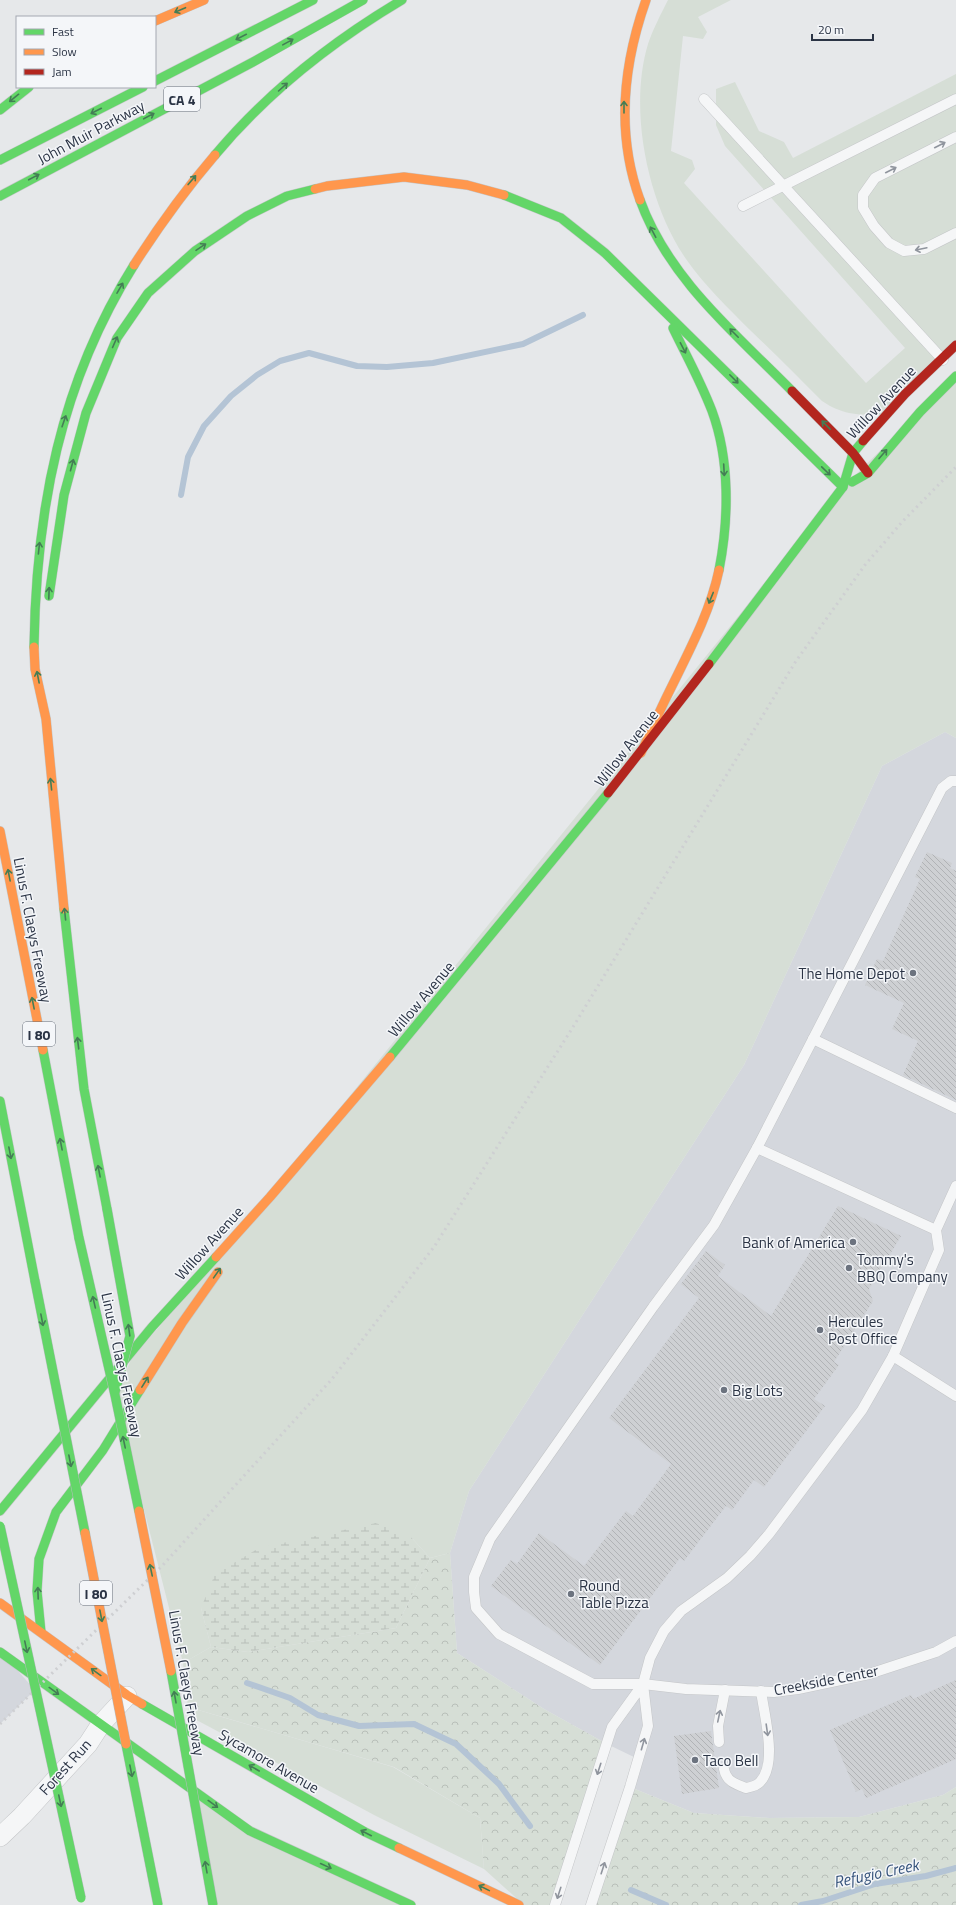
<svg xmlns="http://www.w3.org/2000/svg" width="956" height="1905" viewBox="0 0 956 1905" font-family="'Titillium Web',sans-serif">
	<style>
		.built { fill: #d4d7dd }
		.grass { fill: #d6ded6 }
		.forest { fill: url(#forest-crowns) }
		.wetland { fill: url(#wetland-marsh) }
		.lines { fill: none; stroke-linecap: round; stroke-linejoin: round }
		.stream { stroke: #b4c4d5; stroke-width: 6 }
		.building { fill: url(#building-back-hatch) }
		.lane-casing { stroke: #c4c6c8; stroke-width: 11 }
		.street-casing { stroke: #c4c6c8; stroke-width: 20 }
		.fast-casing { stroke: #c4c6c8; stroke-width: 10 }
		.slow-casing { stroke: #c4c6c8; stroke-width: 10 }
		.jam-casing { stroke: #c4c6c8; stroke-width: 10 }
		.lane { stroke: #f5f6f7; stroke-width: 10 }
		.street { stroke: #f5f6f7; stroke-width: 19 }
		.fast { stroke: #63d668; stroke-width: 9 }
		.slow { stroke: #ff974d; stroke-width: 9 }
		.jam { stroke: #b3261e; stroke-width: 9 }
		.rail { stroke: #cecfd2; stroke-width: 3; stroke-dasharray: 2 4; stroke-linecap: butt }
		.fast-bridge-casing { stroke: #b8bbbf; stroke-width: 10; stroke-linecap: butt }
		.slow-bridge-casing { stroke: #b8bbbf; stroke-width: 10; stroke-linecap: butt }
		.fast-bridge { stroke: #63d668; stroke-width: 9 }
		.slow-bridge { stroke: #ff974d; stroke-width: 9 }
		.oneway { stroke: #447d55 }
		.oneway2 { stroke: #90959e }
		.poi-dot { fill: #6c737f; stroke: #f4f6f9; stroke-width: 1.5 }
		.labels { text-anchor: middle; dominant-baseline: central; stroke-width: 3; stroke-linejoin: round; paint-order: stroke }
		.shield { fill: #f4f6f9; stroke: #676e7b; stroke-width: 1 }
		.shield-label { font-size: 14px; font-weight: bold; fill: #2b3445 }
		.street-label { font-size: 15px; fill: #2b3445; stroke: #f4f6f9 }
		.poi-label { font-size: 15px; fill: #2b3445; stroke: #f4f6f9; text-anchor: start }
		.water-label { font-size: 16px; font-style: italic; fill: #34527a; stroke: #f4f6f9 }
	</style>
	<defs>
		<pattern id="forest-crowns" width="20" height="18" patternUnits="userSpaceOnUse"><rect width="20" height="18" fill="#d6ded6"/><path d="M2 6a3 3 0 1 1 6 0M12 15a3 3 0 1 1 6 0" fill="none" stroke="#b8bfb9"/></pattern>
		<pattern id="wetland-marsh" width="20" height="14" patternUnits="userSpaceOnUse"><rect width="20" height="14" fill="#d6ded6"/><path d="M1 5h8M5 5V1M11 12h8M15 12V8" fill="none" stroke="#b8bfb9"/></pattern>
		<pattern id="building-back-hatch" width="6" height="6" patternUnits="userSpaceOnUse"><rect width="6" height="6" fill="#ced0d3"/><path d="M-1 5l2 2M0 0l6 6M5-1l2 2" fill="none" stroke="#b1b3b6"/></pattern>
	</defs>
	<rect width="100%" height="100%" fill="#e6e8ea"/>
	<g class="built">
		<path d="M945,732L956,738V1787L943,1795L859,1817L769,1818L694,1813L630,1787L638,1759L607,1744L544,1709L457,1653L450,1553L469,1491L744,1065L882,766Z"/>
		<path d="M0,1651L35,1690L0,1724Z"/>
	</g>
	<g class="grass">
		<path d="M668,0H731L698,17L707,32L703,39L683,36L671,151L692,160L695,169L684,183L866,383L905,348L725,146L716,125V89L735,82L759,131L784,142L793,158L956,74V345L886,415C861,415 844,416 822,401C799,378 775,354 751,331C728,308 705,286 686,259C648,204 628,110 648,44C653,29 661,14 668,0Z"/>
		<path d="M956,376V738L945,732L882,766L744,1065L469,1491L450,1553L430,1558L411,1537L201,1608L211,1647L183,1663L115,1395L131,1360L242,1229L843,487Z"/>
		<path d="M188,1707L393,1767L480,1818L484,1869L376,1816L189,1716Z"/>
		<path d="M193,1797L411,1905H213Z"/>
	</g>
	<g class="forest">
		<path d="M450,1553L457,1653L544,1709L607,1744L555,1905H524L484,1869L480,1818L394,1767L188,1707L183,1663L211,1647L248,1652L396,1628L430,1558Z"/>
		<path d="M630,1787L694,1813L769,1818L859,1817L943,1795L956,1787V1905H591Z"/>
	</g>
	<path class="wetland" d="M376,1523L411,1537L430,1558L396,1628L248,1652L211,1647L201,1608L215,1574L259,1548Z"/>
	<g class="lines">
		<g class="stream">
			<path d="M181,495L188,457L204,426L231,396L257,375L280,361L309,353L357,366L387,367L433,363L523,344L583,315"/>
			<path d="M247,1683L290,1698L318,1715L359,1726L414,1724L456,1744L499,1784L530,1826"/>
			<path d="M631,1890L666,1905"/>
			<path d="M801,1905L823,1901L875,1884L926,1876L956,1868"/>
		</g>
	</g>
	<g class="building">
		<path d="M927,852L952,863L950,868L956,871V1100L903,1075L918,1041L892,1029L904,1003L865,985L877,959L883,961L920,879L915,877Z"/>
		<path d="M838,1206L901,1236L869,1289L873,1301L834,1362L839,1365L814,1399L825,1406L764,1487L754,1480L732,1510L726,1506L684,1561L680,1558L600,1665L491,1586L511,1560L517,1564L539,1533L584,1566L626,1511L633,1516L671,1464L609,1418L699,1298L681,1284L706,1251L725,1265L718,1276L771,1316Z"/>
		<path d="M956,1680V1759L866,1798L862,1789L856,1792L830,1730L911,1695L913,1699Z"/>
		<path d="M711,1731L719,1788L682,1794L674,1736Z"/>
	</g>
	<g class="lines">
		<defs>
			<g id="lane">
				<path d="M704,99L943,360"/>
				<path d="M956,137L875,178L863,195V208L874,226L889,243L904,251L924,249L956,233"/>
				<path d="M743,206L956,99"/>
				<path d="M956,781H951L942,788L757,1148L714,1225L653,1307L490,1539L474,1577V1592L476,1608L499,1634L593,1684H643L686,1689L774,1692L798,1689L869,1674L936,1652L956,1641"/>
				<path d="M813,1039L956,1108"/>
				<path d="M757,1148L936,1230"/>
				<path d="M893,1356L956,1396"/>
				<path d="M643,1684L650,1658L664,1631L681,1611L727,1578L750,1556L769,1534L862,1410L893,1356L939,1250L936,1230L956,1186"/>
				<path d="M719,1742L718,1726L725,1690"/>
				<path d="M724,1769C726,1781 735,1784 746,1788C751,1787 757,1786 760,1782C778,1764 764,1714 761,1691"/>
				<path d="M555,1905L612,1727L643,1684L648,1726L630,1787L591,1905"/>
			</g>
			<path id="street" d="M0,1837L22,1816L88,1744L101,1724L127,1696"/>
			<g id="fast">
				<path d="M155,81L313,0"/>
				<path d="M0,110L29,87"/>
				<path d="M215,155C267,93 333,41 402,0"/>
				<path d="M0,160L143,87"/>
				<path d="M504,195L561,218L605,253L843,487"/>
				<path d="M0,196L253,62L363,0"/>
				<path d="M640,200C668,278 735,333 792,391"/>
				<path d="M673,328C686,355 701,382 712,411C730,460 729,519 719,570"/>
				<path d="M852,482L868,473L920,412L956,376"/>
				<path d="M49,596L64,495L86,413L117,338L148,293L195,251L247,216L287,196L315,189"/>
				<path d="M34,647C36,510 60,383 134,265"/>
				<path d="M709,664L843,487L853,453L863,441"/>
				<path d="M64,909L84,1089L107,1209"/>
				<path d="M43,1050L79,1238"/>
				<path d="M390,1057L608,793"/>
				<path d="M0,1101L35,1281"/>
				<path d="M0,1511L152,1327L216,1257"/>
				<path d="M41,1632L37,1591L39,1559L56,1512L103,1450L140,1390"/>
				<path d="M0,1652L250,1831L411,1905"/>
				<path d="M142,1704L365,1832L399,1848"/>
			</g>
			<g id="slow">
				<path d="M155,21L204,0"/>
				<path d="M315,189L327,186L404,177L467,185L504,195"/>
				<path d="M640,200C616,134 623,65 646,0"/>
				<path d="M134,265C159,226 185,190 215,155"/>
				<path d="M34,647L35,669L46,719L64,909"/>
				<path d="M641,753C650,733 659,712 669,692C688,653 710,613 719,570"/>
				<path d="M0,831L43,1050"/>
				<path d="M216,1257L270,1197L390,1057"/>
				<path d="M140,1390L182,1323L218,1272"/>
				<path d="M0,1603L127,1695L142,1704"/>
				<path d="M399,1848L519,1905"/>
			</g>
			<g id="jam">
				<path d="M792,391L853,453L868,473"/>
				<path d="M863,441L905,394L956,345"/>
				<path d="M608,793L709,664"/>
			</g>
		</defs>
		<use href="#lane" class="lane-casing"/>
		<use href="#street" class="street-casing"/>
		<use href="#fast" class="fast-casing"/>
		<use href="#slow" class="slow-casing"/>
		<use href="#jam" class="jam-casing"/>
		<use href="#lane" class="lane"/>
		<use href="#street" class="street"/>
		<use href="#fast" class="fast"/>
		<use href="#slow" class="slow"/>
		<use href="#jam" class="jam"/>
		<path class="rail" d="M0,1724L162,1566L332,1379L434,1247L573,1027L796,661L865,565L902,522L956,467"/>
		<defs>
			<g id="fast-bridge">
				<path d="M107,1209L130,1336L115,1392"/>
				<path d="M79,1238L115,1395L139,1511"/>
				<path d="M35,1281L85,1533"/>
				<path d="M0,1526L81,1898"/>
				<path d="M171,1671L213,1905"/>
				<path d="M126,1744L158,1905"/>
			</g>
			<g id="slow-bridge">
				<path d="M139,1511L171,1671"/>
				<path d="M85,1533L126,1744"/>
			</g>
		</defs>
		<use href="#fast-bridge" class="fast-bridge-casing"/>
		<use href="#slow-bridge" class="slow-bridge-casing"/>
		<use href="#fast-bridge" class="fast-bridge"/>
		<use href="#slow-bridge" class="slow-bridge"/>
	</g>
	<defs><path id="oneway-shaft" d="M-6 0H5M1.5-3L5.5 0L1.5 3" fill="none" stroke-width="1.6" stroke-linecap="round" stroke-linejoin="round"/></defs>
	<g class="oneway">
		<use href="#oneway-shaft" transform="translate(180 10) rotate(157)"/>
		<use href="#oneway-shaft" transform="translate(241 37) rotate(153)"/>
		<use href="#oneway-shaft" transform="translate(288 42) rotate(-29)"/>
		<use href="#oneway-shaft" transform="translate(283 87) rotate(-42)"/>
		<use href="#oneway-shaft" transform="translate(14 98) rotate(141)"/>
		<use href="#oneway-shaft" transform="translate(624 107) rotate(-90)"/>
		<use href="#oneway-shaft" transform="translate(96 111) rotate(153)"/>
		<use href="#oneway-shaft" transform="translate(149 116) rotate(-28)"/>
		<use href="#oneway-shaft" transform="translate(34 177) rotate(-28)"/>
		<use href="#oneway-shaft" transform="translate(192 180) rotate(-50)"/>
		<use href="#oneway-shaft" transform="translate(653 232) rotate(-118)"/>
		<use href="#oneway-shaft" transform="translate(201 247) rotate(-34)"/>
		<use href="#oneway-shaft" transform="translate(120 288) rotate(-60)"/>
		<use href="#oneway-shaft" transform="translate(734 333) rotate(-135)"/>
		<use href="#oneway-shaft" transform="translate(115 342) rotate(-66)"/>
		<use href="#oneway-shaft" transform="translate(683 348) rotate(63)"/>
		<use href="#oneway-shaft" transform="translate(734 379) rotate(45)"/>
		<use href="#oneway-shaft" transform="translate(64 421) rotate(-71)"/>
		<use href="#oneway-shaft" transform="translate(826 425) rotate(-135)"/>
		<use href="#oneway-shaft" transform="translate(883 454) rotate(-49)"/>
		<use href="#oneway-shaft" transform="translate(72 465) rotate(-75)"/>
		<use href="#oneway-shaft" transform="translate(724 470) rotate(87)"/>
		<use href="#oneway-shaft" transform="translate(826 471) rotate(44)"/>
		<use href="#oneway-shaft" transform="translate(39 548) rotate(-84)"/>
		<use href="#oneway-shaft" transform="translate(49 593) rotate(-88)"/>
		<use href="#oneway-shaft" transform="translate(711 598) rotate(112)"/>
		<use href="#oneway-shaft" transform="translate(38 677) rotate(-101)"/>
		<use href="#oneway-shaft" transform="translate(51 784) rotate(-96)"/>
		<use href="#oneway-shaft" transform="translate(9 875) rotate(-101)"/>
		<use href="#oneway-shaft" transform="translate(65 914) rotate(-96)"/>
		<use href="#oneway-shaft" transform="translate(33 1003) rotate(-101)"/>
		<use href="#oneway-shaft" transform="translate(78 1043) rotate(-97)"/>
		<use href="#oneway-shaft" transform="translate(61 1144) rotate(-101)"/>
		<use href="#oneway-shaft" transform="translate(10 1153) rotate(79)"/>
		<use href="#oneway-shaft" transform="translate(99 1171) rotate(-101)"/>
		<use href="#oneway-shaft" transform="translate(217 1273) rotate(-55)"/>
		<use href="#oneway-shaft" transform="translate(94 1302) rotate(-103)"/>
		<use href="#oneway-shaft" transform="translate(42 1320) rotate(79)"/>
		<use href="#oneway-shaft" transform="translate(129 1330) rotate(-98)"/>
		<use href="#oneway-shaft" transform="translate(145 1382) rotate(-58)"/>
		<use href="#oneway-shaft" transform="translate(124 1442) rotate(-102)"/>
		<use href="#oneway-shaft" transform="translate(70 1461) rotate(79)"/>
		<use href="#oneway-shaft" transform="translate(151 1570) rotate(-102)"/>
		<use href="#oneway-shaft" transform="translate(38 1593) rotate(-92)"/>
		<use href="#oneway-shaft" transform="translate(101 1616) rotate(79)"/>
		<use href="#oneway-shaft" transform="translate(26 1647) rotate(78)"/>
		<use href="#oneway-shaft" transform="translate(96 1672) rotate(-144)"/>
		<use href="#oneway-shaft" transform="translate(54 1691) rotate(36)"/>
		<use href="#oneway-shaft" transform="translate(175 1697) rotate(-100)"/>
		<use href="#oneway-shaft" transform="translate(254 1768) rotate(-150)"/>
		<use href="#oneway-shaft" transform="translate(131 1771) rotate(79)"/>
		<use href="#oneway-shaft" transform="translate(60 1801) rotate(78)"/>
		<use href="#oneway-shaft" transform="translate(213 1804) rotate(36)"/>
		<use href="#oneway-shaft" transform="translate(366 1833) rotate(-153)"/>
		<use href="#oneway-shaft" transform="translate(326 1866) rotate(25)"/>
		<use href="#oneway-shaft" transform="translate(206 1867) rotate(-100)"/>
		<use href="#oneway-shaft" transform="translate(484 1888) rotate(-154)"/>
	</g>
	<g class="oneway2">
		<use href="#oneway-shaft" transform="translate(940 145) rotate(-27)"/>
		<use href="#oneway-shaft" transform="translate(891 170) rotate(-27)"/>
		<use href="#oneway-shaft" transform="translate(921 249) rotate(168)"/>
		<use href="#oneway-shaft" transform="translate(719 1716) rotate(-78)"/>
		<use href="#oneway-shaft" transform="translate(767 1730) rotate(82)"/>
		<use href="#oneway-shaft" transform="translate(643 1744) rotate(-74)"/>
		<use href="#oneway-shaft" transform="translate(599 1769) rotate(108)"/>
		<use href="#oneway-shaft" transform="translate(603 1868) rotate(-72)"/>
		<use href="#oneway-shaft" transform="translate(559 1893) rotate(108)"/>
	</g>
	<g class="poi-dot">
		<circle cx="913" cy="973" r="4"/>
		<circle cx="853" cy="1242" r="4"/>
		<circle cx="849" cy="1268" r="4"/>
		<circle cx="820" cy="1330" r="4"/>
		<circle cx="724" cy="1390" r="4"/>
		<circle cx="571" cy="1594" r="4"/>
		<circle cx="695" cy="1760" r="4"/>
	</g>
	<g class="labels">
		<g class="shield">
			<rect x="164" y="87" width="36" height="24" rx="3"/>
			<rect x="23" y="1022" width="32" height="24" rx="3"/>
			<rect x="80" y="1581" width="32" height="24" rx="3"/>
		</g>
		<g class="shield-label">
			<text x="182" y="99">CA 4</text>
			<text x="39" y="1034">I 80</text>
			<text x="96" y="1593">I 80</text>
		</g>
		<g class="street-label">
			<text transform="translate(91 132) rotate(-28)">John Muir Parkway</text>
			<text transform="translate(881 402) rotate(-47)">Willow Avenue</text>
			<text transform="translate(626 748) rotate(-52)">Willow Avenue</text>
			<text transform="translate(33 930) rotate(79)">Linus F. Claeys Freeway</text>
			<text transform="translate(421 999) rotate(-50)">Willow Avenue</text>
			<text transform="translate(209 1243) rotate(-48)">Willow Avenue</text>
			<text transform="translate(122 1365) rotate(78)">Linus F. Claeys Freeway</text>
			<text transform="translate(826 1680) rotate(-11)">Creekside Center</text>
			<text transform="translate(187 1683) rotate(80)">Linus F. Claeys Freeway</text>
			<text transform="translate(269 1761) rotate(30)">Sycamore Avenue</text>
			<text transform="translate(65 1767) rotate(-48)">Forest Run</text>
		</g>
		<g class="poi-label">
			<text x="905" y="973" text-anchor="end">The Home Depot</text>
			<text x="845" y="1242" text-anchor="end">Bank of America</text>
			<text x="857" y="1259">Tommy's<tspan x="857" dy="17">BBQ Company</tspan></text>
			<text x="828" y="1321">Hercules<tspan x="828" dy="17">Post Office</tspan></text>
			<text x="732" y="1390">Big Lots</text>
			<text x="579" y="1585">Round<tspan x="579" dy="17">Table Pizza</tspan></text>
			<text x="703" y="1760">Taco Bell</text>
		</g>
		<g class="water-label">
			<text transform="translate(876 1873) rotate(-12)">Refugio Creek</text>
		</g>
	</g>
	<rect x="16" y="16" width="140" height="72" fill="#f4f6f9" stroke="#a4a8b1"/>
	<rect x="24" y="29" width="20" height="6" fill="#63d668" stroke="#a4a8b1"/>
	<text x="52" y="36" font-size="12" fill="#2b3445">Fast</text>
	<rect x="24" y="49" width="20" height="6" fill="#ff974d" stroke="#a4a8b1"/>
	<text x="52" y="56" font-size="12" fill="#2b3445">Slow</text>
	<rect x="24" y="69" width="20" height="6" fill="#b3261e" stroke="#a4a8b1"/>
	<text x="52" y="76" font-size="12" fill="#2b3445">Jam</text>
	<path d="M812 34v6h61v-6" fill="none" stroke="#2b3445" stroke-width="2"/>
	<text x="818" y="34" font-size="12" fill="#2b3445" stroke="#f4f6f9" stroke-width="3" paint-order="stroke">20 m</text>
</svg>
